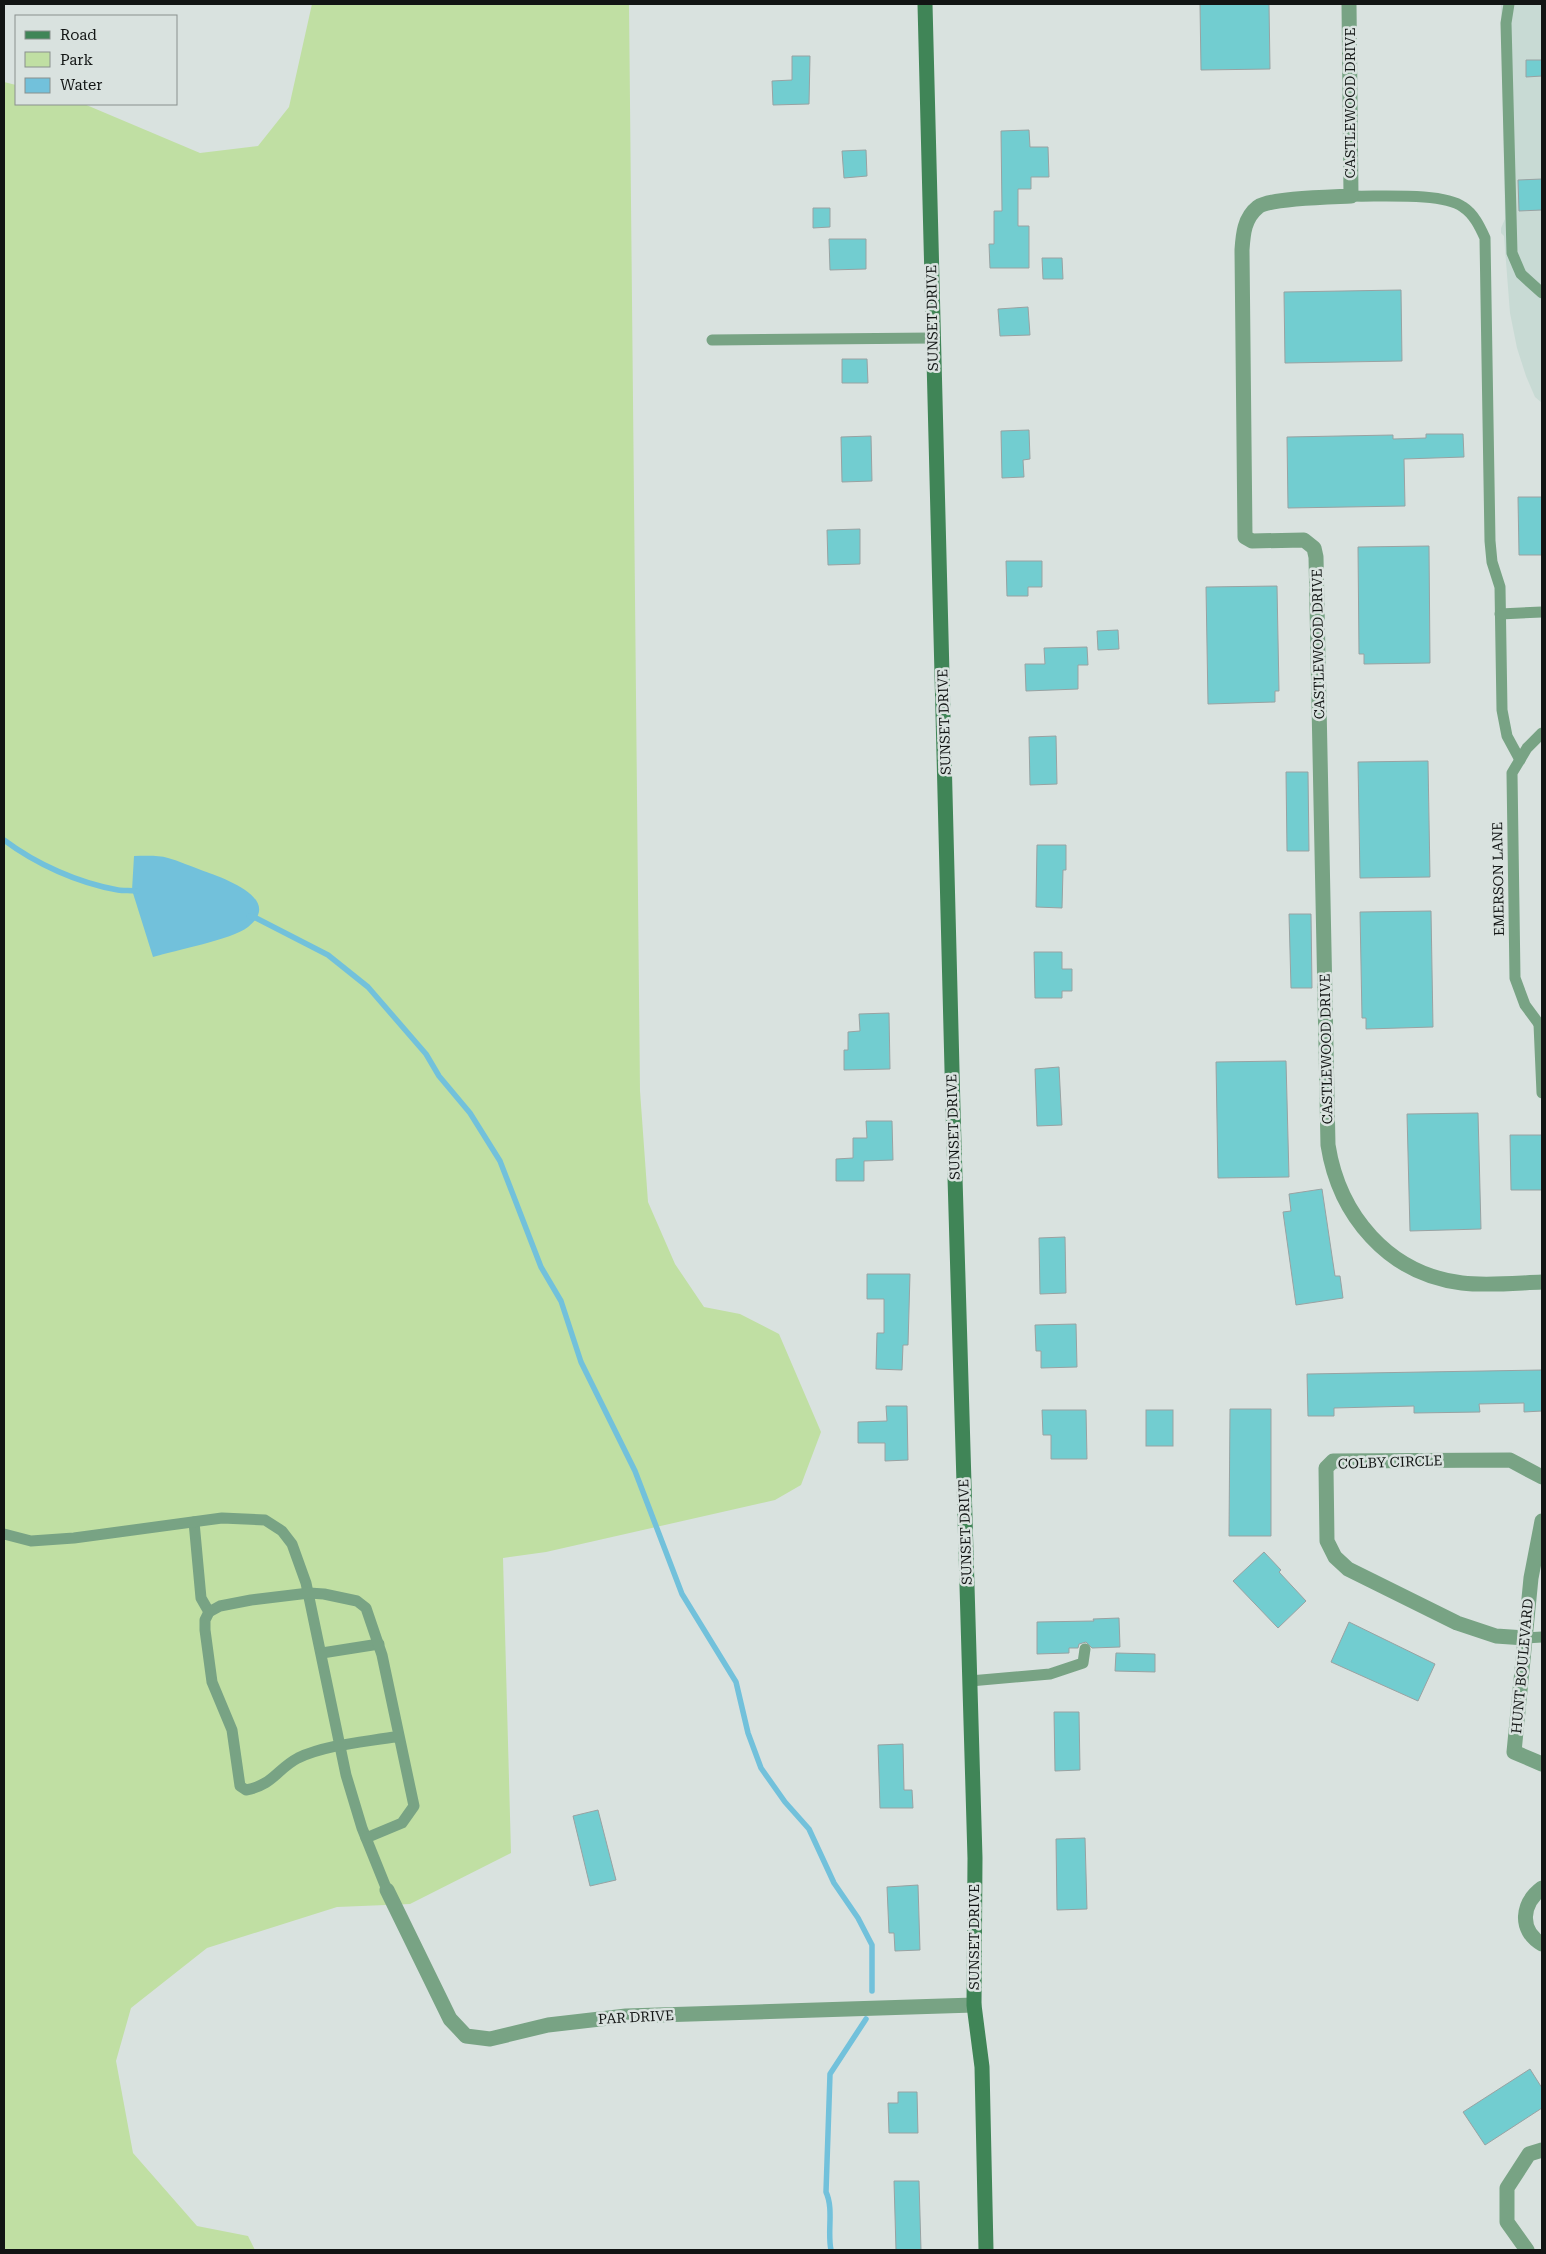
<svg xmlns="http://www.w3.org/2000/svg" width="1546" height="2254" viewBox="0 0 1546 2254" font-family="'Roboto Serif',serif">
	<style>
		.built { fill: #c8dad4 }
		.green { fill: #c0dfa3 }
		.water { fill: #72c1db }
		.lines { fill: none; stroke-linecap: round; stroke-linejoin: round }
		.stream { stroke: #72c1db; stroke-width: 5.5 }
		.building { fill: #72cdd0; stroke: #99a2a2 }
		.lane { stroke: #78a384; stroke-width: 11 }
		.street { stroke: #78a384; stroke-width: 15 }
		.secondary { stroke: #408557; stroke-width: 15 }
		.labels { text-anchor: middle; dominant-baseline: central; stroke-width: 5; stroke-linejoin: round; paint-order: stroke }
		.street-label { font-size: 14px; fill: #121514; stroke: #d9e2df }
	</style>
	<rect width="100%" height="100%" fill="#d9e2df"/>
	<path class="built" d="M1501,4H1542V403L1535,397L1526,376L1517,348L1510,313L1504,236L1501,233V228L1505,219Z"/>
	<path class="green" d="M312,4H629L640,1091L648,1202L675,1264L704,1307L740,1314L779,1334L821,1432L801,1485L775,1500L546,1552L503,1558L511,1853L410,1904L337,1907L207,1948L131,2008L116,2061L133,2153L197,2226L248,2236L255,2250H4V82L16,85V104H84L200,153L258,146L289,107Z"/>
	<path class="water" d="M134,856C145,856 158,855 168,858C179,861 190,866 201,870C220,877 285,898 248,927C231,940 176,950 153,957L132,890Z"/>
	<g class="lines">
		<g class="stream">
			<path d="M4,840C36,864 78,883 118,890C124,891 131,890 137,891"/>
			<path d="M249,916L256,918L328,955L368,987L426,1054L439,1076L470,1113L500,1161L541,1267L561,1301L581,1362L635,1471L682,1594L736,1682L748,1733L761,1768L785,1802L809,1829L834,1883L858,1918L872,1945V1991"/>
			<path d="M831,2250C827,2232 834,2209 826,2192L830,2074L866,2019"/>
		</g>
	</g>
	<g class="building">
		<path d="M1200,4H1269L1270,69L1201,70Z"/>
		<path d="M792,56H810L809,104L773,105L772,81L792,80Z"/>
		<path d="M1526,60H1542V76L1526,77Z"/>
		<path d="M1029,130L1030,147H1048L1049,177H1031V189H1018V226H1029V268H990L989,244H994V211H1002L1001,131Z"/>
		<path d="M866,150L867,176L844,178L842,151Z"/>
		<path d="M1542,179V210L1519,211L1518,180Z"/>
		<path d="M813,208H830V227L813,228Z"/>
		<path d="M829,239H866V269L830,270Z"/>
		<path d="M1042,258H1062L1063,279H1043Z"/>
		<path d="M1401,290L1402,361L1285,363L1284,292Z"/>
		<path d="M1028,307L1030,335L1000,336L998,309Z"/>
		<path d="M842,359H867L868,383H842Z"/>
		<path d="M1029,430L1030,459L1023,460L1024,477L1002,478L1001,431Z"/>
		<path d="M1426,434H1463L1464,457L1404,459L1405,506L1288,508L1287,437L1393,435V439L1426,438Z"/>
		<path d="M871,436L872,481L842,482L841,437Z"/>
		<path d="M1518,497H1542V555H1519Z"/>
		<path d="M860,529V564L828,565L827,530Z"/>
		<path d="M1429,546L1430,663L1364,664V654H1359L1358,547Z"/>
		<path d="M1006,561H1042V587H1028V596H1007Z"/>
		<path d="M1277,586L1279,691H1275V702L1208,704L1206,587Z"/>
		<path d="M1118,630L1119,649L1098,650L1097,631Z"/>
		<path d="M1087,647L1088,665H1078V689L1026,691L1025,664H1045L1044,648Z"/>
		<path d="M1056,736L1057,784L1030,785L1029,737Z"/>
		<path d="M1428,761L1430,877L1360,878L1358,762Z"/>
		<path d="M1286,772H1308L1309,851H1287Z"/>
		<path d="M1037,845H1066V870H1063L1062,908L1036,907Z"/>
		<path d="M1431,911L1433,1027L1366,1029V1018H1362L1360,912Z"/>
		<path d="M1289,914H1311L1312,988H1291Z"/>
		<path d="M1034,952H1062V969H1072V991H1062V998H1035Z"/>
		<path d="M889,1013L890,1069L844,1070V1050H848V1032L860,1031L859,1014Z"/>
		<path d="M1286,1061L1289,1177L1218,1178L1216,1062Z"/>
		<path d="M1059,1067L1062,1125L1037,1126L1035,1069Z"/>
		<path d="M1478,1113L1481,1229L1410,1231L1407,1114Z"/>
		<path d="M866,1121H892L893,1160L864,1161V1181H836V1159L853,1158V1138H867Z"/>
		<path d="M1510,1135H1542V1190H1511Z"/>
		<path d="M1322,1189L1335,1276H1340L1343,1298L1296,1305L1283,1212L1291,1211L1289,1194Z"/>
		<path d="M1065,1237L1066,1293L1040,1294L1039,1238Z"/>
		<path d="M867,1274H910L908,1345H903L902,1370L876,1369L877,1333H884V1299H867Z"/>
		<path d="M1076,1324L1077,1367L1041,1368V1351H1036L1035,1325Z"/>
		<path d="M1542,1370V1411L1524,1412V1403L1479,1404L1480,1412L1414,1413V1406L1334,1408V1416H1308L1307,1374Z"/>
		<path d="M886,1406H907L908,1460L885,1461V1443H858V1422L887,1421Z"/>
		<path d="M1230,1409H1271V1536H1229Z"/>
		<path d="M1042,1410H1086L1087,1459H1051V1435H1043Z"/>
		<rect x="1146" y="1410" width="27" height="36"/>
		<path d="M1264,1552L1281,1570L1279,1572L1306,1601L1278,1628L1233,1581Z"/>
		<path d="M1119,1618L1120,1647L1092,1648L1086,1642L1079,1644L1078,1648H1069V1653L1037,1654V1622L1094,1621L1093,1619Z"/>
		<path d="M1349,1622L1435,1664L1418,1701L1331,1662Z"/>
		<path d="M1116,1653L1155,1654V1672L1115,1671Z"/>
		<path d="M1054,1712H1079L1080,1770L1055,1771Z"/>
		<path d="M903,1744L904,1790H912L913,1808H880L878,1745Z"/>
		<path d="M598,1810L616,1880L590,1886L573,1816Z"/>
		<path d="M1085,1838L1087,1909L1057,1910L1056,1839Z"/>
		<path d="M918,1885L920,1950L895,1951L894,1933H889L887,1887Z"/>
		<path d="M1530,2069L1542,2088V2108L1485,2145L1463,2112Z"/>
		<path d="M898,2092H917L918,2133H889L888,2103H898Z"/>
		<path d="M894,2181H919L921,2250H896Z"/>
	</g>
	<g class="lines">
		<g class="lane">
			<path d="M1509,4L1506,23L1512,253L1521,274L1542,293"/>
			<path d="M1351,196C1378,197 1442,192 1463,207C1474,214 1480,227 1485,238L1490,541L1492,562L1500,587L1502,710L1507,736L1520,760"/>
			<path d="M712,340L933,338"/>
			<path d="M1500,614L1542,612"/>
			<path d="M1542,733L1527,748L1512,773L1515,978L1525,1005L1542,1028"/>
			<path d="M1539,1024L1542,1093"/>
			<path d="M194,1522L201,1598L209,1612"/>
			<path d="M4,1534L31,1541L74,1538L222,1518L265,1520L282,1531L292,1544L306,1583L346,1775L362,1828L387,1890"/>
			<path d="M1525,1638L1542,1637"/>
			<path d="M322,1653L379,1644"/>
			<path d="M970,1681L1050,1674L1083,1663L1085,1649"/>
			<path d="M366,1838L402,1823L414,1806L382,1655L366,1608L357,1601L324,1594L309,1593L251,1600L220,1606L209,1612L205,1620V1630L212,1682L232,1730L240,1786L246,1790C273,1785 277,1769 298,1758C328,1744 367,1742 399,1736"/>
		</g>
		<g class="street">
			<path d="M1349,4L1351,196C1333,197 1270,198 1258,207C1244,218 1243,235 1242,250L1245,537L1252,541L1304,540L1314,548L1316,557L1328,1145C1339,1215 1388,1274 1462,1283C1487,1286 1516,1283 1542,1282"/>
			<path d="M1542,1521L1531,1578L1514,1752L1542,1764"/>
			<path d="M1525,1638L1496,1636L1457,1623L1348,1569L1335,1557L1327,1541L1326,1468L1333,1461L1510,1460L1542,1477"/>
			<path d="M1542,1888C1522,1903 1518,1930 1542,1944"/>
			<path d="M387,1890L450,2019L466,2036L490,2039L548,2025L626,2016L974,2005"/>
			<path d="M1527,2250L1507,2222V2188L1529,2154L1542,2150"/>
		</g>
		<path class="secondary" d="M925,4L953,1109L975,1858L974,2005L982,2067L986,2250"/>
	</g>
	<g class="labels">
		<g class="street-label">
			<text transform="translate(1350 103) rotate(-90)">CASTLEWOOD DRIVE</text>
			<text transform="translate(932 318) rotate(-91)">SUNSET DRIVE</text>
			<text transform="translate(1318 644) rotate(-91)">CASTLEWOOD DRIVE</text>
			<text transform="translate(944 722) rotate(-92)">SUNSET DRIVE</text>
			<text transform="translate(1498 879) rotate(-91)">EMERSON LANE</text>
			<text transform="translate(1326 1049) rotate(-91)">CASTLEWOOD DRIVE</text>
			<text transform="translate(953 1127) rotate(-92)">SUNSET DRIVE</text>
			<text transform="translate(1390 1462) rotate(-2)">COLBY CIRCLE</text>
			<text transform="translate(965 1532) rotate(-92)">SUNSET DRIVE</text>
			<text transform="translate(1522 1666) rotate(-85)">HUNT BOULEVARD</text>
			<text transform="translate(974 1937) rotate(-90)">SUNSET DRIVE</text>
			<text transform="translate(636 2017) rotate(-3)">PAR DRIVE</text>
		</g>
	</g>
	<rect width="1546" height="2254" fill="none" stroke="#121514" stroke-width="10"/>
	<rect x="15" y="15" width="162" height="90" fill="#d9e2df" stroke="#89908e"/>
	<rect x="25" y="31" width="25" height="8" fill="#408557" stroke="#89908e"/>
	<text x="60" y="40" font-size="15" fill="#121514">Road</text>
	<rect x="25" y="52" width="25" height="15" fill="#c0dfa3" stroke="#89908e"/>
	<text x="60" y="65" font-size="15" fill="#121514">Park</text>
	<rect x="25" y="78" width="25" height="15" fill="#72c1db" stroke="#89908e"/>
	<text x="60" y="90" font-size="15" fill="#121514">Water</text>
</svg>
